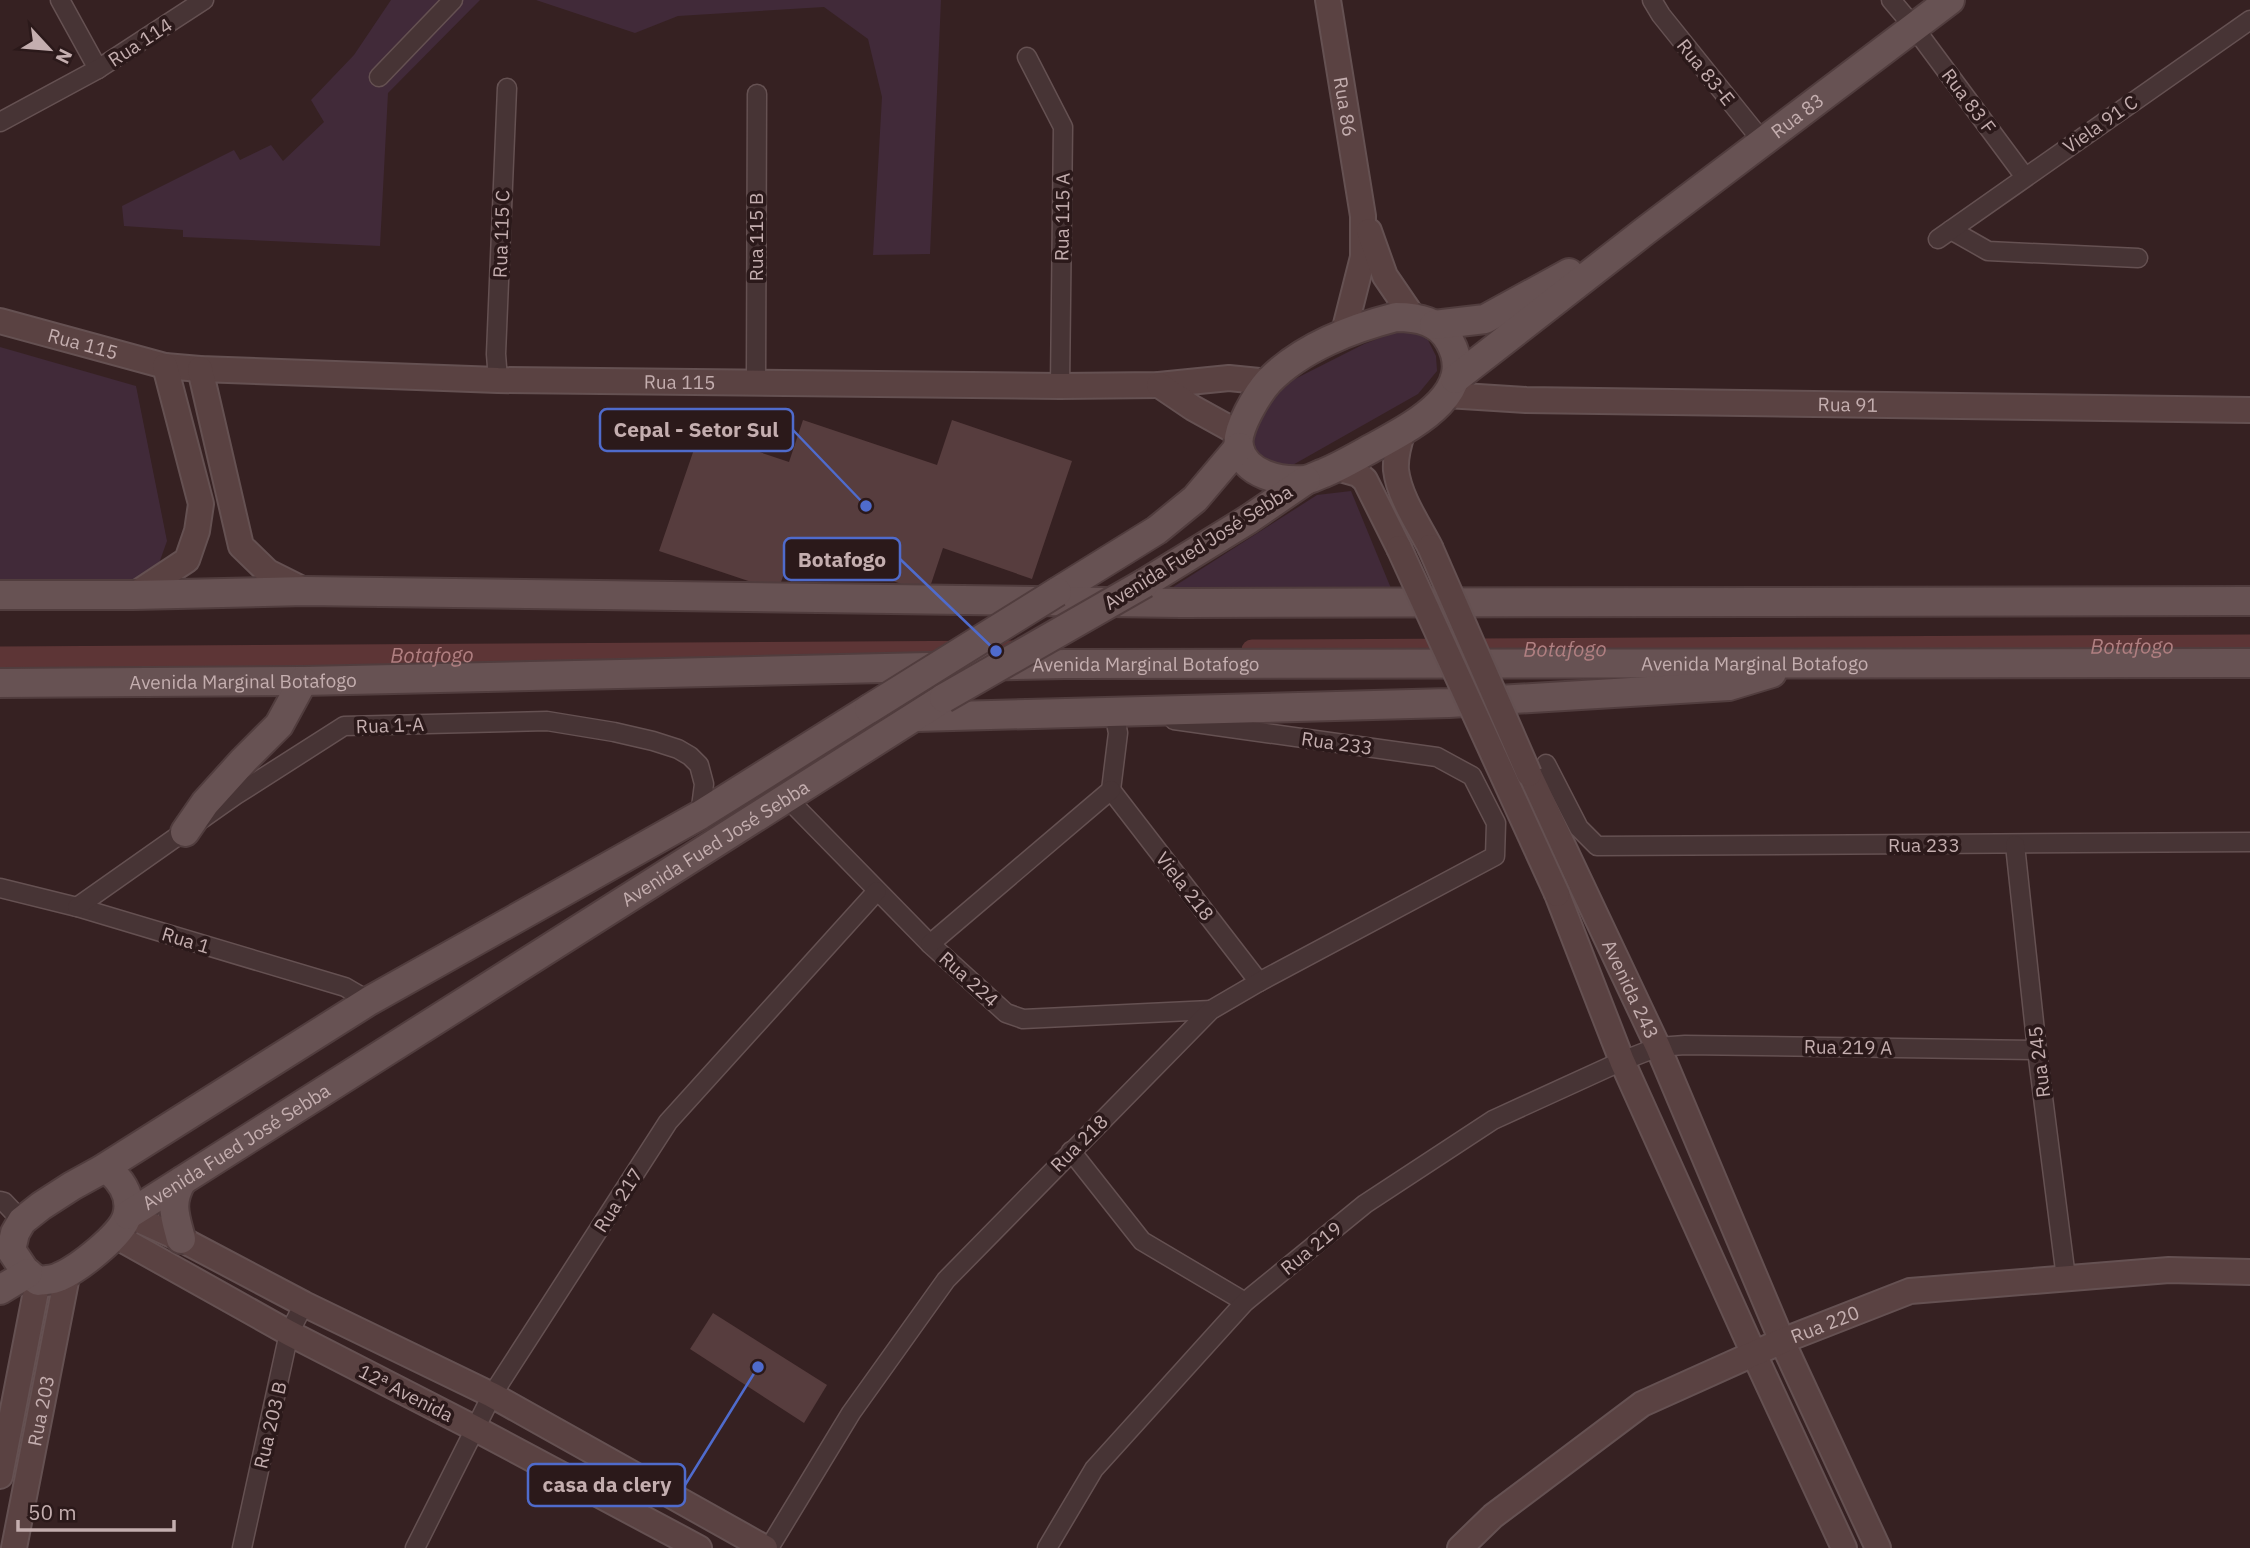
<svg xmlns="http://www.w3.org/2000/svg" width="2250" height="1548" viewBox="0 0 2250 1548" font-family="'IBM Plex Sans',sans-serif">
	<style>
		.green { fill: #412a39 }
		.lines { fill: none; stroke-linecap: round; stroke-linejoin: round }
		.canal { stroke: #5d3536; stroke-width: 21 }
		.building { fill: #573d3e }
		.street-casing { stroke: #655152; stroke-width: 21 }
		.secondary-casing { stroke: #655152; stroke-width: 28 }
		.primary-casing { stroke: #513d3e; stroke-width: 32 }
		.street { stroke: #473435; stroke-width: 18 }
		.secondary { stroke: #5a4242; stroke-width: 24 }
		.primary { stroke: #675253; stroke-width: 28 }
		.secondary-bridge-casing { stroke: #655152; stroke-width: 28; stroke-linecap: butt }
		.primary-bridge-casing { stroke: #513d3e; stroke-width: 32; stroke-linecap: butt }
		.secondary-bridge { stroke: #5a4242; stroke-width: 24 }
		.primary-bridge { stroke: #675253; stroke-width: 28 }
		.labels { text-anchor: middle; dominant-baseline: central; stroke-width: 7; stroke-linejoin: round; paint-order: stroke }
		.street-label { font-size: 19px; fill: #c4aeaf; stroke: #2b191a }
		.water-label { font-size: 21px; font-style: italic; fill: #b07f81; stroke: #2b191a }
		.leader { fill: none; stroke: #4f6bcc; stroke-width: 2.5 }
		.callout-dot { fill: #4f6bcc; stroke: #2b191a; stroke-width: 2.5 }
		.callout { fill: #2b191a; stroke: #4f6bcc; stroke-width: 2.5 }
		.callout-label { font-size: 21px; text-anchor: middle; font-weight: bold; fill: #c4aeaf }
	</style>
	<rect width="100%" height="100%" fill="#362122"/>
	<g class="green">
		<path d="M391,0H480L388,93L380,246L183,237V230L124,226L122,206L234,150L240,160L271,145L283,161L324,122L311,100L354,55Z"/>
		<path d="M536,0H941L930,254L873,255L882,97L868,39L824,7L678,16L635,33Z"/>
		<path d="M1406,328L1426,336L1436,356L1437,371L1418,394L1291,466L1266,464L1254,454L1251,439L1258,421L1283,385L1364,344Z"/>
		<path d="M0,347L136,386L167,541L157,569L125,592L0,585Z"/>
		<path d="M1351,491L1397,603L1156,598L1317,495Z"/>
	</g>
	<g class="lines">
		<g class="canal">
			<path id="s1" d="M1252,650L2250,645"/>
			<path id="s2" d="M0,657L1027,651"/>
		</g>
	</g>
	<g class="building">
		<path d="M803,420L937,465L952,420L1072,461L1032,579L943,548L928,593L793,547L778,591L659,551L700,432L789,462Z"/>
		<path d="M713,1313L827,1385L804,1423L690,1349Z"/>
	</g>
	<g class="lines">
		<defs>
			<g id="street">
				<path d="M60,0L98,69"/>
				<path d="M1652,0L1661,15L1763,142"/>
				<path d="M1891,0L1913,26L2025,177"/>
				<path d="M1027,57L1063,127L1060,386"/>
				<path d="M379,77L453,0"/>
				<path d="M0,122L98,69L204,0"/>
				<path d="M1951,230L1988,251L2138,258"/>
				<path d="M1938,239L2250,20"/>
				<path d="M498,380L496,354L507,88"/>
				<path d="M756,381L757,94"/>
				<path d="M1546,764L1579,828L1597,846L2250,842"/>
				<path d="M1111,790L1118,733L1114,712L1122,713"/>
				<path d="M1111,790L1259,982"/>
				<path d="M787,798L930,944L1006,1013L1023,1019L1211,1010"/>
				<path d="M2015,845L2037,1050L2066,1278"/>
				<path d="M0,888L77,907L345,987L369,1001"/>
				<path d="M77,907L236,795L344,726L547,721L614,732L653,741L678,749L690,756L699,765L704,784L700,815"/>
				<path d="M930,944L1111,790"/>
				<path d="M1071,1151L1142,1241L1245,1302"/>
				<path d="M0,1201L4,1202L22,1221"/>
				<path d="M242,1548L289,1333L304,1304"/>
				<path d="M415,1548L492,1395L668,1122L877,891"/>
				<path d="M769,1548L851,1413L946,1280L1211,1010L1259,982L1495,856L1496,823L1472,776L1437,757L1174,720"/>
				<path d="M1047,1548L1094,1469L1245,1302L1365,1204L1493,1120L1622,1061L1658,1047L1685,1045L2037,1050"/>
			</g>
			<g id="secondary">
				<path id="s3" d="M1328,0L1363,216V257L1343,336"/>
				<path d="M1369,231L1385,276L1413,317"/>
				<path id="s4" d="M0,321L165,366L200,369L498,380L1060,386L1159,385L1229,378L1269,382"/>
				<path d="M200,369L241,546L268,572L306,591"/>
				<path d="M1159,385L1193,408L1240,434"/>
				<path id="s5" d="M1447,395L1526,400L2250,410"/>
				<path d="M1403,431C1399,443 1395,457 1396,470C1399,496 1418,524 1430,547"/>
				<path d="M1337,468L1358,474L1365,480L1399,548"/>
				<path d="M134,595L187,560L197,531L201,504L165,366"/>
				<path id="s6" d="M1529,774L1658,1047L1782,1341L1878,1548"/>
				<path d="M1557,894L1622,1061L1754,1354L1844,1548"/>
				<path d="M128,1215L181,1239L304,1304L492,1395L765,1548"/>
				<path d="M114,1235L289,1333L474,1428L699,1548"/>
				<path d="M0,1476L38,1281"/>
				<path id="s7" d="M14,1548L68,1271"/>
				<path id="s8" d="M1460,1548L1493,1516L1642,1404L1782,1341L1910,1291L2169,1270L2250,1272"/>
			</g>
			<g id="primary">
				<path d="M1396,317C1418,317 1439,321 1450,342C1478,393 1412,426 1376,446C1359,455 1343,465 1324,473C1318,475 1311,479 1305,480C1281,482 1245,475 1239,447C1235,430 1258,393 1269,381C1301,348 1353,328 1396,317Z"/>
				<path d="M1434,325L1485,319L1569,273"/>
				<path id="s9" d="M1455,379L1645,231L1950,0"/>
				<path d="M1145,583L1249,519L1306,480"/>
				<path d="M1057,592L1157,530L1195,499L1239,447"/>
				<path d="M0,595H134L306,591L1181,603L2250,601"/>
				<path id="s10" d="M0,683L303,681L1065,664L2250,663"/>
				<path d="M916,717L1449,703L1729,686L1772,673"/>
				<path d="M185,832L205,803L243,761L279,725L303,681"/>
				<path d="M101,1170L111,1172C124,1184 132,1199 127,1216C122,1235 78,1269 59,1277C53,1280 45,1280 38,1281L25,1271L11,1250L15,1233L22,1221L41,1206L72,1186L101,1170L369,1001L700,815L869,709"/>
				<path id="s11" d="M128,1215L944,698"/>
				<path d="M181,1239C175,1216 169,1203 182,1181"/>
				<path d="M0,1290L28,1273"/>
			</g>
		</defs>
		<use href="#street" class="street-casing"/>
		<use href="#secondary" class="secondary-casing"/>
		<use href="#primary" class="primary-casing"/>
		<use href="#street" class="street"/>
		<use href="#secondary" class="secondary"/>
		<use href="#primary" class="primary"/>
		<defs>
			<g id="secondary-bridge">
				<path d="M1430,547L1529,774"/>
				<path d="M1399,548L1557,894"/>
			</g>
			<g id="primary-bridge">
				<path d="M944,698L1145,583"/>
				<path d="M869,709L1057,592"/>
			</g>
		</defs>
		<use href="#secondary-bridge" class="secondary-bridge-casing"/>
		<use href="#primary-bridge" class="primary-bridge-casing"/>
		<use href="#secondary-bridge" class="secondary-bridge"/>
		<use href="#primary-bridge" class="primary-bridge"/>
	</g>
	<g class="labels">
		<g class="street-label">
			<text transform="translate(140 42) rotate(-33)">Rua 114</text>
			<text transform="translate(1706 72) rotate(51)">Rua 83-E</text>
			<text transform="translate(1969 101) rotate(53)">Rua 83 F</text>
			<text stroke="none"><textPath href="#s3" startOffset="108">Rua 86</textPath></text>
			<text stroke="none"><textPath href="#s9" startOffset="432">Rua 83</textPath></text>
			<text transform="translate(2100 124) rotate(-35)">Viela 91 C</text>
			<text transform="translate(1062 217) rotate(-89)">Rua 115 A</text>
			<text transform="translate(501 234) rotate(-88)">Rua 115 C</text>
			<text transform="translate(756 237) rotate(-90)">Rua 115 B</text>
			<text stroke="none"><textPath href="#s4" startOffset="86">Rua 115</textPath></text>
			<text stroke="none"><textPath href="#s4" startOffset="686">Rua 115</textPath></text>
			<text stroke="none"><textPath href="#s5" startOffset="401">Rua 91</textPath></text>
			<text transform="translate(1198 547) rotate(-32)">Avenida Fued José Sebba</text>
			<text stroke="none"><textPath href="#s10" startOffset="1146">Avenida Marginal Botafogo</textPath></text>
			<text stroke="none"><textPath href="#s10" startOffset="1755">Avenida Marginal Botafogo</textPath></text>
			<text stroke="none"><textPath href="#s10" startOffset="243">Avenida Marginal Botafogo</textPath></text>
			<text transform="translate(390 725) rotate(-2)">Rua 1-A</text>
			<text transform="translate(1337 743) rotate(8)">Rua 233</text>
			<text stroke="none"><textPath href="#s11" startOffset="695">Avenida Fued José Sebba</textPath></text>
			<text x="1924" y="845">Rua 233</text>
			<text transform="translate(1185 886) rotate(52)">Viela 218</text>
			<text transform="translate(186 940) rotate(17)">Rua 1</text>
			<text transform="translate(969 979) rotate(42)">Rua 224</text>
			<text stroke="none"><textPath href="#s6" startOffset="238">Avenida 243</textPath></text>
			<text transform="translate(1848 1047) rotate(1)">Rua 219 A</text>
			<text transform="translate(2039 1062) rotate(-97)">Rua 245</text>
			<text transform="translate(1079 1143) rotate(-45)">Rua 218</text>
			<text stroke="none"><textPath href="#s11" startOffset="128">Avenida Fued José Sebba</textPath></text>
			<text transform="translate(618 1200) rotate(-57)">Rua 217</text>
			<text transform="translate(1311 1248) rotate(-39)">Rua 219</text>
			<text stroke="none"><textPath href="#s8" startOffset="432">Rua 220</textPath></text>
			<text transform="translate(406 1393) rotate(27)">12ª Avenida</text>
			<text stroke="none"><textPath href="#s7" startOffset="140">Rua 203</textPath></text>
			<text transform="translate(270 1425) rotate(-77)">Rua 203 B</text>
		</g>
		<g class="water-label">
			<text stroke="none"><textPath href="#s1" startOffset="880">Botafogo</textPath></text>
			<text stroke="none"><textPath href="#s1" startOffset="313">Botafogo</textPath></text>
			<text stroke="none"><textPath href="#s2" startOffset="432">Botafogo</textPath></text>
		</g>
	</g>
	<path class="leader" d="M866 506L793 430M996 651L900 559M758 1367L685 1485"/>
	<g class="callout-dot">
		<circle cx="866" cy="506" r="7"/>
		<circle cx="996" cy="651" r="7"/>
		<circle cx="758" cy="1367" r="7"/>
	</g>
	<g class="callout">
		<rect x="600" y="409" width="193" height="42" rx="7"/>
		<rect x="784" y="538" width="116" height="42" rx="7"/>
		<rect x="528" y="1464" width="157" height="42" rx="7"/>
	</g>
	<g class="callout-label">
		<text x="696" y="437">Cepal - Setor Sul</text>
		<text x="842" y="567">Botafogo</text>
		<text x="607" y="1492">casa da clery</text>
	</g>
	<g transform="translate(49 49) rotate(116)" stroke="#2b191a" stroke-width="5" paint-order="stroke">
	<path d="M0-5L12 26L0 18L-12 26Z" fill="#c4aeaf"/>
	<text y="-10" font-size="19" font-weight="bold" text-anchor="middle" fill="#c4aeaf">N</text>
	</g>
	<path d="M18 1520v10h156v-10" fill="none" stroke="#c4aeaf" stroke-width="3.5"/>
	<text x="28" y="1520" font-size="21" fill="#c4aeaf" stroke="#2b191a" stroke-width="5" paint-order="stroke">50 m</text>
</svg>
